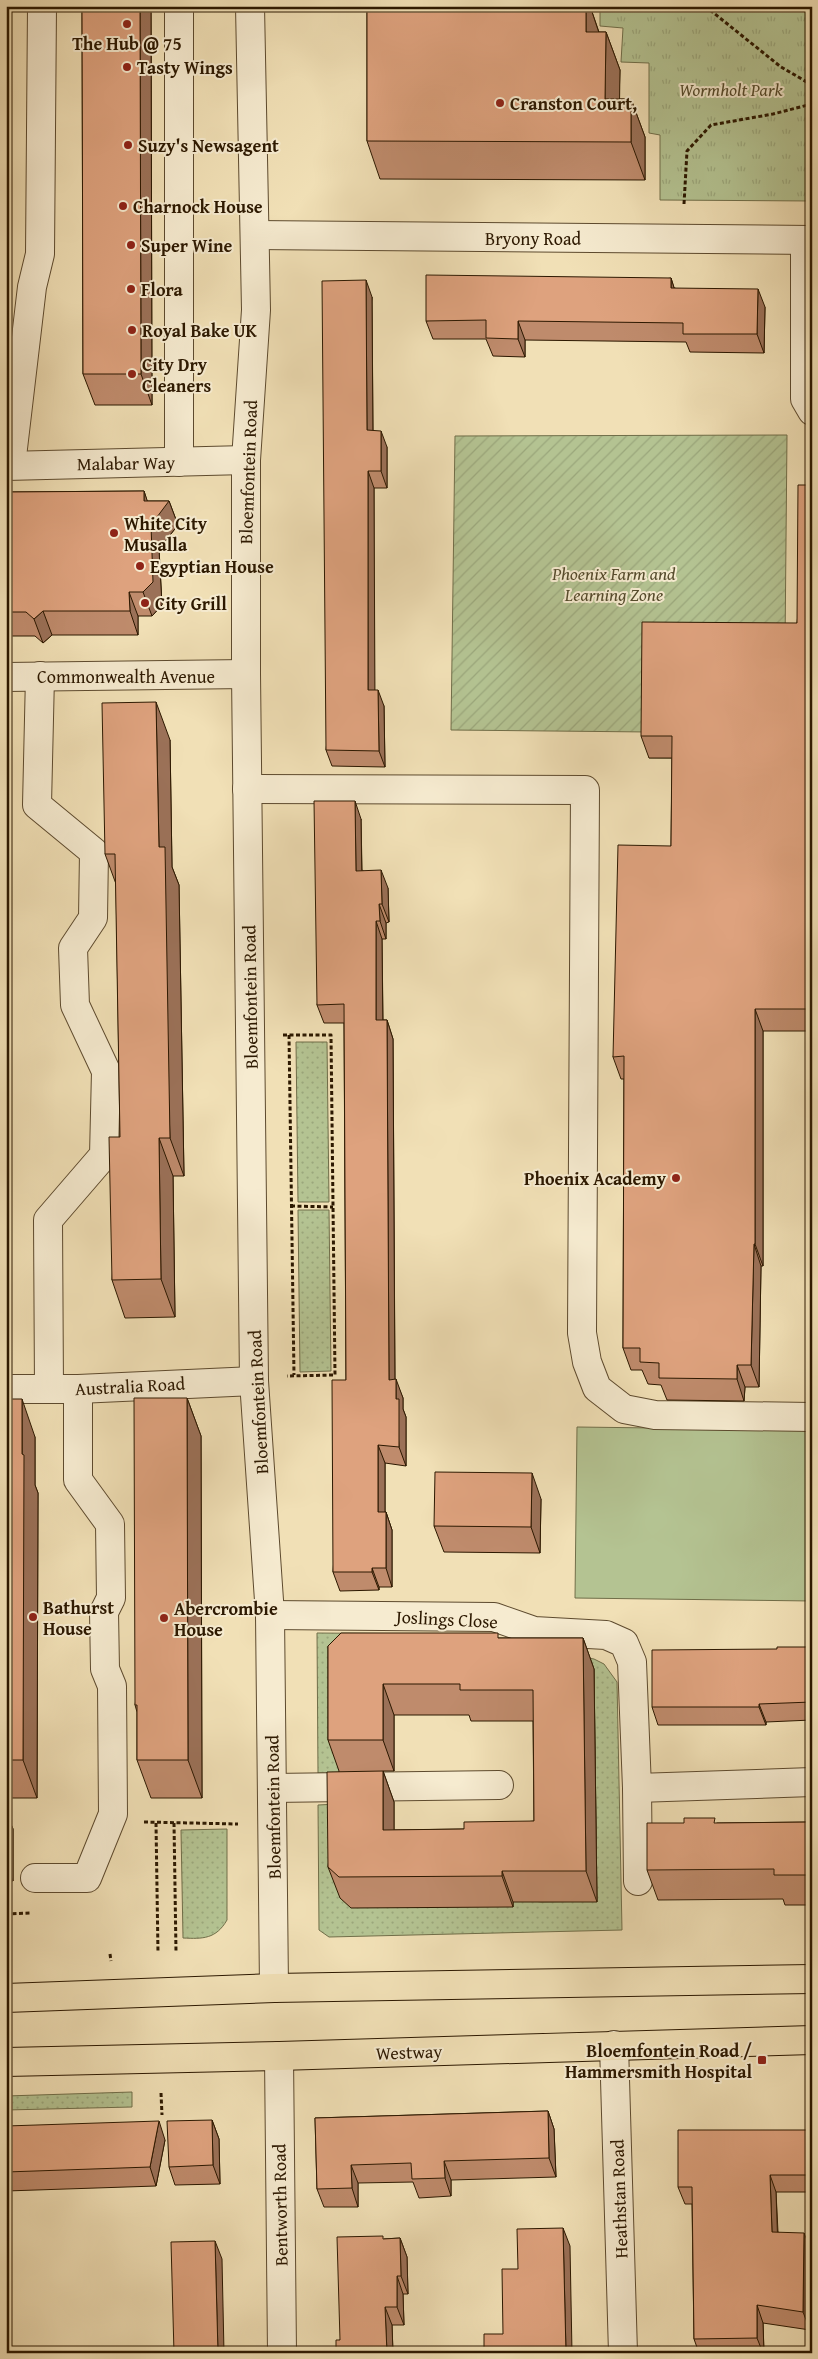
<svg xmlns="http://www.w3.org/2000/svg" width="818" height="2359" viewBox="0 0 818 2359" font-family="'Gentium Book Plus',serif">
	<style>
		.grass { fill: url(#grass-dots); stroke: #706e49 }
		.park { fill: url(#park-tufts); stroke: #706e49 }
		.garden { fill: url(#garden-furrows); stroke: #706e49 }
		.pitch { fill: #b4c392; stroke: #706e49 }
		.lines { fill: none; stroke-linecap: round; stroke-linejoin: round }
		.minor-casing { stroke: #5d4a2e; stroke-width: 30 }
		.highway-casing { stroke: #2c1800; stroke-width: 30 }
		.path { stroke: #2c1800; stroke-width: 3; stroke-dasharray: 4 2.5; stroke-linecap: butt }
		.minor { stroke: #f6ebd0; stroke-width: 28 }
		.highway { stroke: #f1e0b6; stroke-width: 28 }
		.wall { fill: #bf8b6c; stroke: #2c1800; fill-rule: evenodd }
		.shaded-wall { fill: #9b7158; stroke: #2c1800 }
		.building { fill: #dea27e; stroke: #2c1800 }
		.poi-dot { fill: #8f2418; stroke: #f6ebd0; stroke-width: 2 }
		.labels { text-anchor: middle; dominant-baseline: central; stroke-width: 4; stroke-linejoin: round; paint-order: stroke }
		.poi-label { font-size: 18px; font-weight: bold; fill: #2c1800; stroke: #f6ebd0; text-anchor: start }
		.park-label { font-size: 18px; font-style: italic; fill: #554b2c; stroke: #f6ebd0 }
		.street-label { font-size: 18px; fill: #2c1800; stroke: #f6ebd0 }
	</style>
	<defs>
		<pattern id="grass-dots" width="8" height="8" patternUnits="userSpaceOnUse" patternTransform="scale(1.25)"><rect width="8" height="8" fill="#b4c392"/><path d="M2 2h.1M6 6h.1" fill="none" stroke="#9ba77c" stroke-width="1.8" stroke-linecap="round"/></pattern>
		<pattern id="park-tufts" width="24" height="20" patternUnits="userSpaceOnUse" patternTransform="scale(1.25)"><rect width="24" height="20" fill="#b4c392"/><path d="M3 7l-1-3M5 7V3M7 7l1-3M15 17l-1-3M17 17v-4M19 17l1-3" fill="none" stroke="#9ba77c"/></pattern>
		<pattern id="garden-furrows" width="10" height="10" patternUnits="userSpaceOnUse" patternTransform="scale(1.25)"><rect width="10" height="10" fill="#b4c392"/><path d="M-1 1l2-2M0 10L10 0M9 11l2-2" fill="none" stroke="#9ba77c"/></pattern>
	</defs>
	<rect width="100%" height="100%" fill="#f1e0b6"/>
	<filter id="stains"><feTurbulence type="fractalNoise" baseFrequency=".004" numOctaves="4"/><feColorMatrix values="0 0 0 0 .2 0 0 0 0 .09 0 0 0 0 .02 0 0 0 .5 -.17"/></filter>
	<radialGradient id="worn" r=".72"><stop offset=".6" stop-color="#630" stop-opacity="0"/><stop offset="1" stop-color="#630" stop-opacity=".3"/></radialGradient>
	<g class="grass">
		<path d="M296,1042H327L329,1202H298Z"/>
		<path d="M298,1210H329L331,1371L300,1372Z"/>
		<path d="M317,1633L456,1634L594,1659L604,1664L617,1682L622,1930L329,1937L319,1930L318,1805L338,1804L513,1907V1898L541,1902L597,1901L594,1669L352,1664L339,1774L318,1773Z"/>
		<path d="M227,1829V1920C216,1939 203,1939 183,1938L181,1830Z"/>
		<path d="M132,2092V2107L6,2110V2096Z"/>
	</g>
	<path class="park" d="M600,6H812V201L660,200V135L649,133V63L621,62L623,28L600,26Z"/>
	<path class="garden" d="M787,435L784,754L763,759L649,758V732L451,730L455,436Z"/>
	<path class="pitch" d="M577,1427L812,1430V1601L575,1598Z"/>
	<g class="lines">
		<defs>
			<g id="minor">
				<path d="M250,6L256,310L246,460V674L254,1381L270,1615L274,1988"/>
				<path d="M255,235L812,240"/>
				<path d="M805,240V399L812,411"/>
				<path d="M179,462V6"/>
				<path d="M11,465L32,287L40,254L42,6"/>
				<path d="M6,466L246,460"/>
				<path d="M40,676L37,805L94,852L93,918L73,948L75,1005L106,1071L104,1155L48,1220L49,1389"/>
				<path d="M6,677L246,674"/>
				<path d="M247,789L585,790L582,1333L587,1362L597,1388L624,1409L655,1415L812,1417"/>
				<path d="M6,1389H78L254,1381"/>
				<path d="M270,1615L494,1617L534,1631L606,1635L624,1643L632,1662L637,1788L638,1881"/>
				<path d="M272,1788L499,1785"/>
				<path d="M637,1788L812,1782"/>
				<path d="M35,1878H87L113,1814L112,1686L105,1669L104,1612L111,1598L110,1524L78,1480V1389"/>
				<path d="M614,2045L623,2353"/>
				<path d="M279,2056L282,2353"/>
			</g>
			<g id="highway">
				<path d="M6,1998L274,1988L812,1979"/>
				<path d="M6,2062L279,2056L812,2040"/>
			</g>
		</defs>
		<use href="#minor" class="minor-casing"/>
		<use href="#highway" class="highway-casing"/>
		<g class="path">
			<path d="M705,6L781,67L812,85"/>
			<path d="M807,6L812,13"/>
			<path d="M684,204L687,151L711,125L773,114L812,104"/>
			<path d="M283,1035H331L335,1375L287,1376"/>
			<path d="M289,1035L294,1375"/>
			<path d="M291,1206L333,1207"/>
			<path d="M144,1822L238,1824"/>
			<path d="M156,1823L158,1953"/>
			<path d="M174,1823L176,1952"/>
			<path d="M6,1914L31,1913"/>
			<path d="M110,1954L111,1961"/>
			<path d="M161,2093L162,2115"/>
		</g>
		<use href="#minor" class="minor"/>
		<use href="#highway" class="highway"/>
	</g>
	<g class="wall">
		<path d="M82,6H151L152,405H95L83,374Z"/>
		<path d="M367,6H590L599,32H606L620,70L619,99H631L645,137V180L380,179L367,141Z"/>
		<path d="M671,278L674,288L765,307L764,353L690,352L686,342L525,340V357L493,356L486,339H433L426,321Z"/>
		<path d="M372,297L373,430L387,447V488H374V690L384,706L385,767L332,766L326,750Z"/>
		<path d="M812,485V1031H763V1266H761L759,1387H745L744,1401L667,1400L661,1385L648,1384L642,1370H631L623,1348L624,1079H621L613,1057L671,846L672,758H649L641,736L797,623Z"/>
		<path d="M144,491L147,501H169L178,525L159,549L162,605L152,616H138V635H52L43,643L35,636H6V492Z"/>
		<path d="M170,740L172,867L179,885L184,1176H173L175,1317L125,1318L112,1280L120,1137L116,884L105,854Z"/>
		<path d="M361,819L362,870L388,888L389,922L386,923V939H382L383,1020H387L393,1039L395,1379L403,1398V1409L406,1417V1466L385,1463V1512H386L392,1530V1587H379V1590L340,1591L333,1572L346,1380L344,1023H324L317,1005Z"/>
		<path d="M187,1398L201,1436L202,1798H151L137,1760V1712L135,1705Z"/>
		<path d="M6,1399L35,1437V1485L38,1493L37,1798H6Z"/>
		<path d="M541,1499L540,1553L444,1552L434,1526Z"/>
		<path d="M500,1638H583L594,1669L597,1902H513V1907L351,1908L340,1898L328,1867L339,1771L328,1740V1646ZM394,1715H469L471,1721H533L534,1821L464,1829L394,1830V1802L383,1771H394Z"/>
		<path d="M812,1647V1720L766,1722V1725H658L652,1707L777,1649Z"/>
		<path d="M6,1812L13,1829V1881H6Z"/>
		<path d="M812,1822V1905H785L783,1899L658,1900L647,1870L717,1823Z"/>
		<path d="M548,2111L554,2129L556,2177L451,2180V2196L419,2198L413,2182L358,2183V2207H324L317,2189L315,2118Z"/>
		<path d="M212,2120L219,2139L220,2184L175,2185L169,2167Z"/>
		<path d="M6,2126L165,2140L156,2186L6,2191Z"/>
		<path d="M812,2130V2192H776L778,2232L811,2250L810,2330L763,2323L764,2353H699L694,2339L692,2204H685L678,2187Z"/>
		<path d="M400,2238L407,2257L408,2294H403L404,2325H392L393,2353H336L340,2340L384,2239Z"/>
	</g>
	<g class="shaded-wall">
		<path d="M140,6H151L152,405L141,374Z"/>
		<path d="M586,6H590L600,36L586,32Z"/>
		<path d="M606,32L620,70L619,137L605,99Z"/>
		<path d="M631,99L645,137V180L631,142Z"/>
		<path d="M671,278L677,297L671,288Z"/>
		<path d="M366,280L372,297L373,447L367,430Z"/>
		<path d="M758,289L765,307L764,353L757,334Z"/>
		<path d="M518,321L525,340V357L518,339Z"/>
		<path d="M381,431L387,447V488L381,471Z"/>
		<path d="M368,471L374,488L375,707L368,690Z"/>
		<path d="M144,491L152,515L169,501L178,525L159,549L162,605L152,616L143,592Z"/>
		<path d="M129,592L138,616V635L130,611Z"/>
		<path d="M43,611L52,635L43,643L34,619Z"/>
		<path d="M378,690L384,706L385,767L379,751Z"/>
		<path d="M156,702L170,740L172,867L179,885L184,1176L170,1138L159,847Z"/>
		<path d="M355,801L361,819L362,889L356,871Z"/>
		<path d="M381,870L388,888L389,922L382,904Z"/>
		<path d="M379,904L386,923V939L380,921Z"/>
		<path d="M376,921L382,939L383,1039L376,1020Z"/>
		<path d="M755,1009L763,1031V1266L755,1244Z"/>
		<path d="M387,1020L393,1039L395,1398L389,1380Z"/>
		<path d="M159,1138L173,1176L175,1317L161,1279Z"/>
		<path d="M754,1244L761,1266L759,1387L751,1365Z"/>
		<path d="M737,1365L745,1387L744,1401L737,1379Z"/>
		<path d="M396,1379L403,1398V1409L406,1417V1466L399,1447L396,1399Z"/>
		<path d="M187,1398L201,1436L202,1798L188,1760Z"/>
		<path d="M22,1399L35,1437V1485L38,1493L37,1798L23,1760Z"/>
		<path d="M378,1445L385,1463V1530L378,1512Z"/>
		<path d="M532,1473L541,1499L540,1553L531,1527Z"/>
		<path d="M386,1512L392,1530V1587L386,1568Z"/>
		<path d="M372,1568L379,1587V1590L372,1572Z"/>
		<path d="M583,1638L594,1669L597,1902L586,1871Z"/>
		<path d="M383,1684L394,1715V1771L383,1740Z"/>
		<path d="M759,1704L766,1722V1725L759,1707Z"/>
		<path d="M383,1771L394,1802V1861L383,1830Z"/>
		<path d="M6,1812L13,1829V1881L6,1863Z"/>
		<path d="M502,1871L513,1902V1907L502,1876Z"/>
		<path d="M548,2111L554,2129L556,2177L549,2158Z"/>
		<path d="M212,2120L219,2139L220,2184L213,2165Z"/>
		<path d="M159,2121L165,2140L156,2186L150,2167Z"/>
		<path d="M444,2161L451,2180V2196L445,2178Z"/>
		<path d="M351,2165L358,2183V2207L352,2188Z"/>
		<path d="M770,2175L776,2192L778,2249L772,2232Z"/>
		<path d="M563,2228L570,2246L572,2353H566Z"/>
		<path d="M804,2233L811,2250L810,2330L803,2312Z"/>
		<path d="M400,2238L407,2257L408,2294L401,2276Z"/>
		<path d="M215,2241L222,2259L224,2353H218Z"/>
		<path d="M397,2276L403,2294L404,2325L397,2307Z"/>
		<path d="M757,2305L763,2323L764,2353H763L757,2338Z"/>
		<path d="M385,2307L392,2325L393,2353H387Z"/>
	</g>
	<g class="building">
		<path d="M82,6H140L141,374H83Z"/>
		<path d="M367,6H586V32H606L605,99H631V142L367,141Z"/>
		<path d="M426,275L671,278V288L758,289L757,334H683V323L518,321V339L486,338V320L426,321Z"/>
		<path d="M366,280L367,430L381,431V471H368V690H378L379,751L326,750L322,281Z"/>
		<path d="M798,485H812V1009H755V1244H754L751,1365H737V1379L659,1378V1363L640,1362V1348H623L624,1056L613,1057L618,845L671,846L672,736H641L642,622L797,623Z"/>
		<path d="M144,491V501H169L151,525L153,582L143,592H129L130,611H43L34,619L26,612H6V492Z"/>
		<path d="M156,702L159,847H165L170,1138H159L161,1279L112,1280L109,1137H120L115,854H105L102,703Z"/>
		<path d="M314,801H355L356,871L381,870L382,904H379L380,921H376V1020H387L389,1380L396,1379V1399H399V1447L378,1445V1512H386V1568H372V1572H333L332,1380H346L344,1004L317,1005Z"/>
		<path d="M134,1398H187L188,1760H137V1705H135Z"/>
		<path d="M6,1399H22V1454L24,1455L23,1760H6Z"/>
		<path d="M435,1472L532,1473L531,1527L434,1526Z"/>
		<path d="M341,1633H498V1638H583L586,1871H502V1876L339,1877L328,1867L327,1772L383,1771V1830L464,1829V1822L534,1821L533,1690H460V1684H383V1740H328V1646Z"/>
		<path d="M777,1647H812V1702L759,1704V1707H652V1650L777,1649Z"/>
		<path d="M684,1818H715L714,1823L812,1822V1875H774V1869L647,1870V1823H684Z"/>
		<path d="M548,2111L549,2158L444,2161L445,2178L412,2179L411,2163L351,2165L352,2188L317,2189L315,2118Z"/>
		<path d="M212,2120L213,2165L169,2167L167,2121Z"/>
		<path d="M159,2121L150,2167L6,2172V2126Z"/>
		<path d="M678,2130H812V2175H770L772,2232L804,2233L803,2312L757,2305V2338L694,2339L692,2187H678Z"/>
		<path d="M563,2228L566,2353H484V2334H503L502,2269H518L517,2229Z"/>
		<path d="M383,2236V2239L400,2238L401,2276H397V2307H385L387,2353H336V2340H340L337,2237Z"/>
		<path d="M215,2241L218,2353H174L171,2242Z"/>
	</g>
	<g class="poi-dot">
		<circle cx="127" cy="24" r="5"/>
		<circle cx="127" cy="67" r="5"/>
		<circle cx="500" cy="103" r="5"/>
		<circle cx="128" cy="145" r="5"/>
		<circle cx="123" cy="206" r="5"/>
		<circle cx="131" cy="245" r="5"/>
		<circle cx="131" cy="289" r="5"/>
		<circle cx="132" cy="330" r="5"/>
		<circle cx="132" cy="374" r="5"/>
		<circle cx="114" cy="533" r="5"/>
		<circle cx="140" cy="566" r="5"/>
		<circle cx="145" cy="603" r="5"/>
		<circle cx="676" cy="1178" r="5"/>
		<circle cx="33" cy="1617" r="5"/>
		<circle cx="164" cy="1618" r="5"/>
		<rect x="757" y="2055" width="10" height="10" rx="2.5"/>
	</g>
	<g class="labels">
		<g class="poi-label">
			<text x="127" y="43" text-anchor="middle">The Hub @ 75</text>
			<text x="137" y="67">Tasty Wings</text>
			<text x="510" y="103">Cranston Court,</text>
			<text x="138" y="145">Suzy's Newsagent</text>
			<text x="133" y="206">Charnock House</text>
			<text x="141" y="245">Super Wine</text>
			<text x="141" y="289">Flora</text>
			<text x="142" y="330">Royal Bake UK</text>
			<text x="142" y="364">City Dry<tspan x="142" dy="21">Cleaners</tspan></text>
			<text x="124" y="523">White City<tspan x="124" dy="21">Musalla</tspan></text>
			<text x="150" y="566">Egyptian House</text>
			<text x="155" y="603">City Grill</text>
			<text x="666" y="1178" text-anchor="end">Phoenix Academy</text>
			<text x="43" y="1607">Bathurst<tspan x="43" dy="21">House</tspan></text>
			<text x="174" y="1608">Abercrombie<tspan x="174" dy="21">House</tspan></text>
			<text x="752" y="2050" text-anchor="end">Bloemfontein Road /<tspan x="752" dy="21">Hammersmith Hospital</tspan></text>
		</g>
		<g class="park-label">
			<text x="731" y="89">Wormholt Park</text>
			<text x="614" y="573">Phoenix Farm and<tspan x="614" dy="21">Learning Zone</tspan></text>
		</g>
		<g class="street-label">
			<text x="533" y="238">Bryony Road</text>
			<text transform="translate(126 463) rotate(-1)">Malabar Way</text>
			<text transform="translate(248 472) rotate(-88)">Bloemfontein Road</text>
			<text x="126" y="676">Commonwealth Avenue</text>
			<text transform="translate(250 997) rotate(-91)">Bloemfontein Road</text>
			<text transform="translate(130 1386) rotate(-3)">Australia Road</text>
			<text transform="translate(258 1402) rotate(-93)">Bloemfontein Road</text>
			<text transform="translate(447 1619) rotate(3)">Joslings Close</text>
			<text transform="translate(273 1807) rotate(-91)">Bloemfontein Road</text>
			<text transform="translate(409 2052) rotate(-2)">Westway</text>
			<text transform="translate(619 2199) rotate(-92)">Heathstan Road</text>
			<text transform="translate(280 2205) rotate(-91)">Bentworth Road</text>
		</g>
	</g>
	<rect width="818" height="2359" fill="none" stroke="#f1e0b6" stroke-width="25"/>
	<rect x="8" y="8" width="803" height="2344" fill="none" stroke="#2c1800" stroke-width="2.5"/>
	<rect x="12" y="12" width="793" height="2334" fill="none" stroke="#2c1800"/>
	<rect width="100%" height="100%" filter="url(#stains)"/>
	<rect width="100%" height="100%" fill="url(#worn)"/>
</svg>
